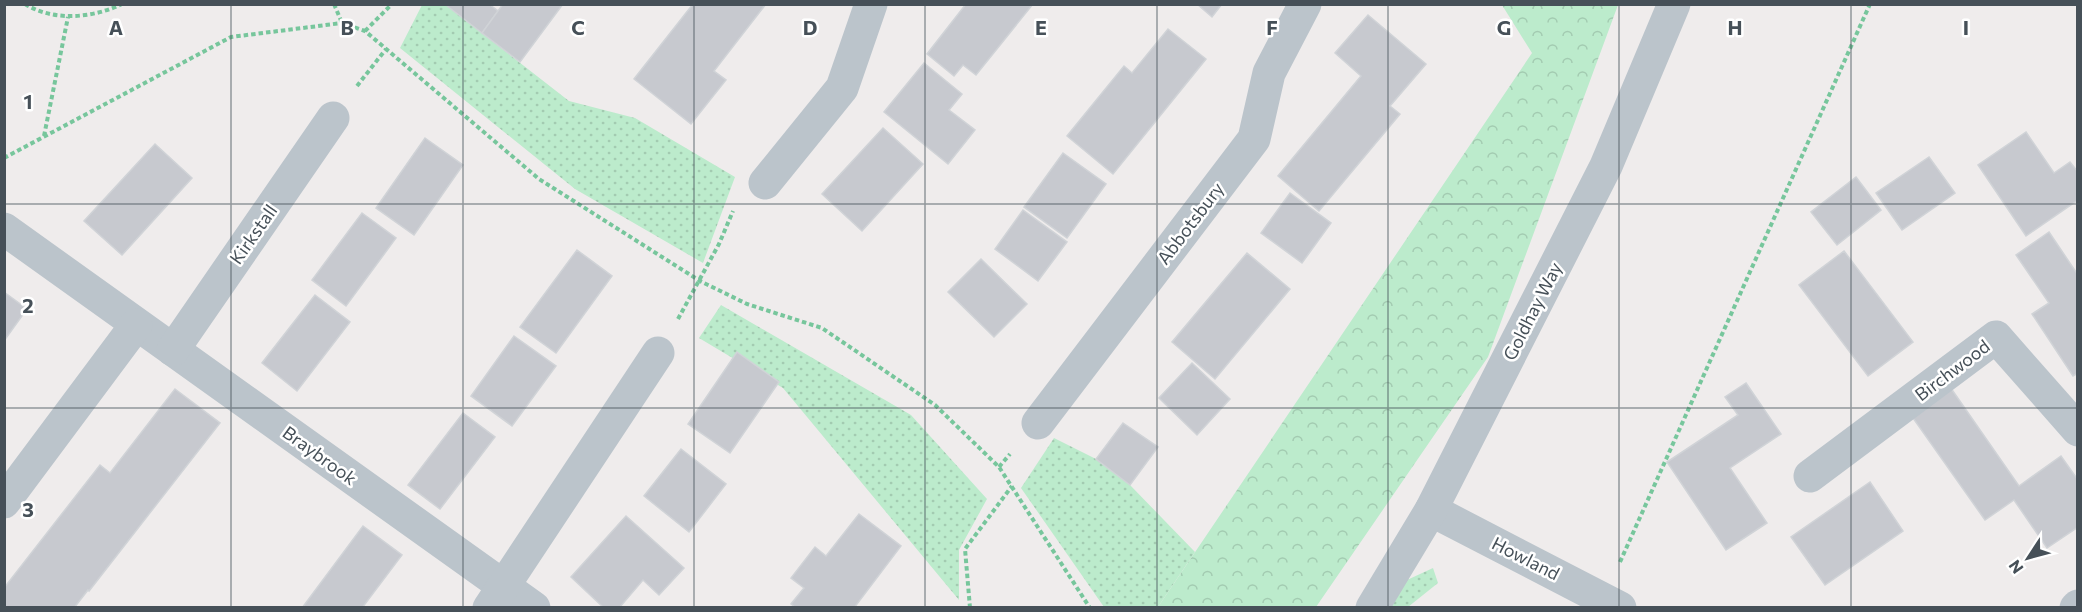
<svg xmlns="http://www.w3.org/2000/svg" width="2082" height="612" viewBox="0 0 2082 612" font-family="Commissioner,sans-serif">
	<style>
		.grass { fill: url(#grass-dots) }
		.forest { fill: url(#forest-crowns) }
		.building { fill: #c7c9cf; stroke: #d0d3d7; stroke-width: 1.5 }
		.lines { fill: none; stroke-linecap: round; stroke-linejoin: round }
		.path { stroke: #77c69c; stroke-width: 4; stroke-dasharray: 4.5 3; stroke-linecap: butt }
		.minor { stroke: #bbc4cb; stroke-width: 33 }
		.grid { fill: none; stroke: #465058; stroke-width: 1.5; stroke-opacity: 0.55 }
		.labels { text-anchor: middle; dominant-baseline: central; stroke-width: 5; stroke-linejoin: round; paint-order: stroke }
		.street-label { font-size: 18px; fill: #465058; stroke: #fff }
		.grid-label { font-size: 20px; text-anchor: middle; font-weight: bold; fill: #465058; stroke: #fff; stroke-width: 5; stroke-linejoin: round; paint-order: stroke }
	</style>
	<defs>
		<pattern id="grass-dots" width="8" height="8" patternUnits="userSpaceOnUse" patternTransform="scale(1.5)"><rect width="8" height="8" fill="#bcebcc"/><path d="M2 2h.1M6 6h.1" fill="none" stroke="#a3cbb1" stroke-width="1.8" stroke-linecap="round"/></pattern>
		<pattern id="forest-crowns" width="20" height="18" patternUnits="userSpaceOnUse" patternTransform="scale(1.5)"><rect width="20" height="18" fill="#bcebcc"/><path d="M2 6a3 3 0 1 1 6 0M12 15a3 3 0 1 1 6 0" fill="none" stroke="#a3cbb1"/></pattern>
	</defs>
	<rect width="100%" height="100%" fill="#efecec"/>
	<g class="grass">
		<path d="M422,5H446L569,101L635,118L735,177L703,263L575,189L400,48Z"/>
		<path d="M721,305L911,415L987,499L959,550V600L783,388L699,338Z"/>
		<path d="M1054,438L1096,459L1130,485L1195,552L1158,607H1104L1021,488Z"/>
		<path d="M1433,568L1438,583L1408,607L1386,608L1407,580Z"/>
	</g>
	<path class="forest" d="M1502,5H1618L1488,357L1316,607H1158L1532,53Z"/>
	<g class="building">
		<path d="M489,4L498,11L482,33L446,5Z"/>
		<path d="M503,4H563L520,62L482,33Z"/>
		<path d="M693,4H766L714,71L726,80L691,124L634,79Z"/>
		<path d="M966,4H1033L976,75L963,65L954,76L927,54Z"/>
		<path d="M1197,4H1222L1212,17Z"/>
		<path d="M1368,15L1426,64L1390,106L1400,114L1319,211L1278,176L1361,76L1335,53Z"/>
		<path d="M1168,29L1206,59L1113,174L1067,136L1124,66L1132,73Z"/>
		<path d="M924,63L962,94L949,110L975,130L948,164L884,112Z"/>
		<path d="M883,128L923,164L862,231L822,194Z"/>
		<path d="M2026,132L2054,173L2070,162L2078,172V200L2026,236L1978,165Z"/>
		<path d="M425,138L463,165L414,235L376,208Z"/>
		<path d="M155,144L192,178L122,255L84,221Z"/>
		<path d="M1063,153L1106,184L1067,238L1024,207Z"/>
		<path d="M1929,157L1955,193L1902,230L1876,193Z"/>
		<path d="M1856,177L1881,210L1837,245L1811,212Z"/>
		<path d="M1290,193L1331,223L1302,263L1261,233Z"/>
		<path d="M1023,210L1067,242L1038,281L995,249Z"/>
		<path d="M362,213L396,238L346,306L312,280Z"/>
		<path d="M2049,232L2078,275V373L2073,376L2032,314L2049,303L2016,255Z"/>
		<path d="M577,250L612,276L556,353L520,327Z"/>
		<path d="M1844,251L1913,342L1868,376L1799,285Z"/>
		<path d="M1247,253L1290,289L1215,379L1172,342Z"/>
		<path d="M981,259L1027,304L994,337L948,292Z"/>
		<path d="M4,292L27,309L4,341Z"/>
		<path d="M315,295L350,322L297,391L262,363Z"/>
		<path d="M514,336L556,366L512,426L471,396Z"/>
		<path d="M737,352L779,382L730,453L688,424Z"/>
		<path d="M1192,363L1230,399L1197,435L1159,398Z"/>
		<path d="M1746,383L1781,434L1730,468L1767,523L1726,550L1667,462L1738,415L1725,397Z"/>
		<path d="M1948,384L2019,486L2061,456L2078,480V527L2047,548L2014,500L1985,520L1908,411Z"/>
		<path d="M175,389L220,423L89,591L88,590L74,608H4V588L100,465L110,473Z"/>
		<path d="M463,413L495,437L440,509L408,485Z"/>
		<path d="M1123,423L1158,447L1130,485L1096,459Z"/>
		<path d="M681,449L726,484L689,532L644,496Z"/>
		<path d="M1870,482L1903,531L1825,585L1791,537Z"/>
		<path d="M859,514L901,546L854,608H796L791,604L804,588L791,578L815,547L826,556Z"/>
		<path d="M626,516L684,568L659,595L643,580L619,608H604L571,577Z"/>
		<path d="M363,526L402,555L362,608H302Z"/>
	</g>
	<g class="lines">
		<g class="path">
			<path d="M25,4C54,22 93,18 122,4"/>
			<path d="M334,4L342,23"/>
			<path d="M365,31L392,4"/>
			<path d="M357,86L386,49"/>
			<path d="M44,136L68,17"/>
			<path d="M4,158L231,37L342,23L365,31L539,179L700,281L747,304L822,328L935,405L999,467L1090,608"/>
			<path d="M678,319L719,244L733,211"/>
			<path d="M999,467L1010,454"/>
			<path d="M1620,562L1870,4"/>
			<path d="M970,608L965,549L1012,486"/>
		</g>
		<g class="minor">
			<path d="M765,183L842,88L871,4"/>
			<path d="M4,229L534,608"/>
			<path d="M173,350L333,118"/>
			<path d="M1038,423L1254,139L1269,73L1305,4"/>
			<path d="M1810,476L1996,337L2078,430"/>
			<path d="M4,502L136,325"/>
			<path d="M1431,510L1620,608"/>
			<path d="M489,608L658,353"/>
			<path d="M1372,608L1431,510L1606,166L1674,4"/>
			<path d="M2076,608L2078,606"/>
		</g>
	</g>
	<path class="grid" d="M231,4V608M463,4V608M694,4V608M925,4V608M1157,4V608M1388,4V608M1619,4V608M1851,4V608M4,204H2078M4,408H2078"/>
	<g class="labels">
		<g class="street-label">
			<text transform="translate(1190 223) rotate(-53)">Abbotsbury</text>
			<text transform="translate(253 234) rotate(-55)">Kirkstall</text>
			<text transform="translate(1532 311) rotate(-63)">Goldhay Way</text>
			<text transform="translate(1952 370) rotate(-37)">Birchwood</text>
			<text transform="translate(320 455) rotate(36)">Braybrook</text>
			<text transform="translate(1526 558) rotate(27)">Howland</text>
		</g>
	</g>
	<g class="grid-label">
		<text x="116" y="35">A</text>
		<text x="347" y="35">B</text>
		<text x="578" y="35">C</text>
		<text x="810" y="35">D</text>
		<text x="1041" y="35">E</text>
		<text x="1272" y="35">F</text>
		<text x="1504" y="35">G</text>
		<text x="1735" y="35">H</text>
		<text x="1966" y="35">I</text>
		<text x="28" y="109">1</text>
		<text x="28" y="313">2</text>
		<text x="28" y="517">3</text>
	</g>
	<rect width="2082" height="612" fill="none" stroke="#465058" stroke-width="12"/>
	<g transform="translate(2028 558) rotate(234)" stroke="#ffffff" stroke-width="4.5" paint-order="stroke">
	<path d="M0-4.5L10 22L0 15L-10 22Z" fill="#465058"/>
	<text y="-9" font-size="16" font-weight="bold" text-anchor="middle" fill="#465058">N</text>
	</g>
</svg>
